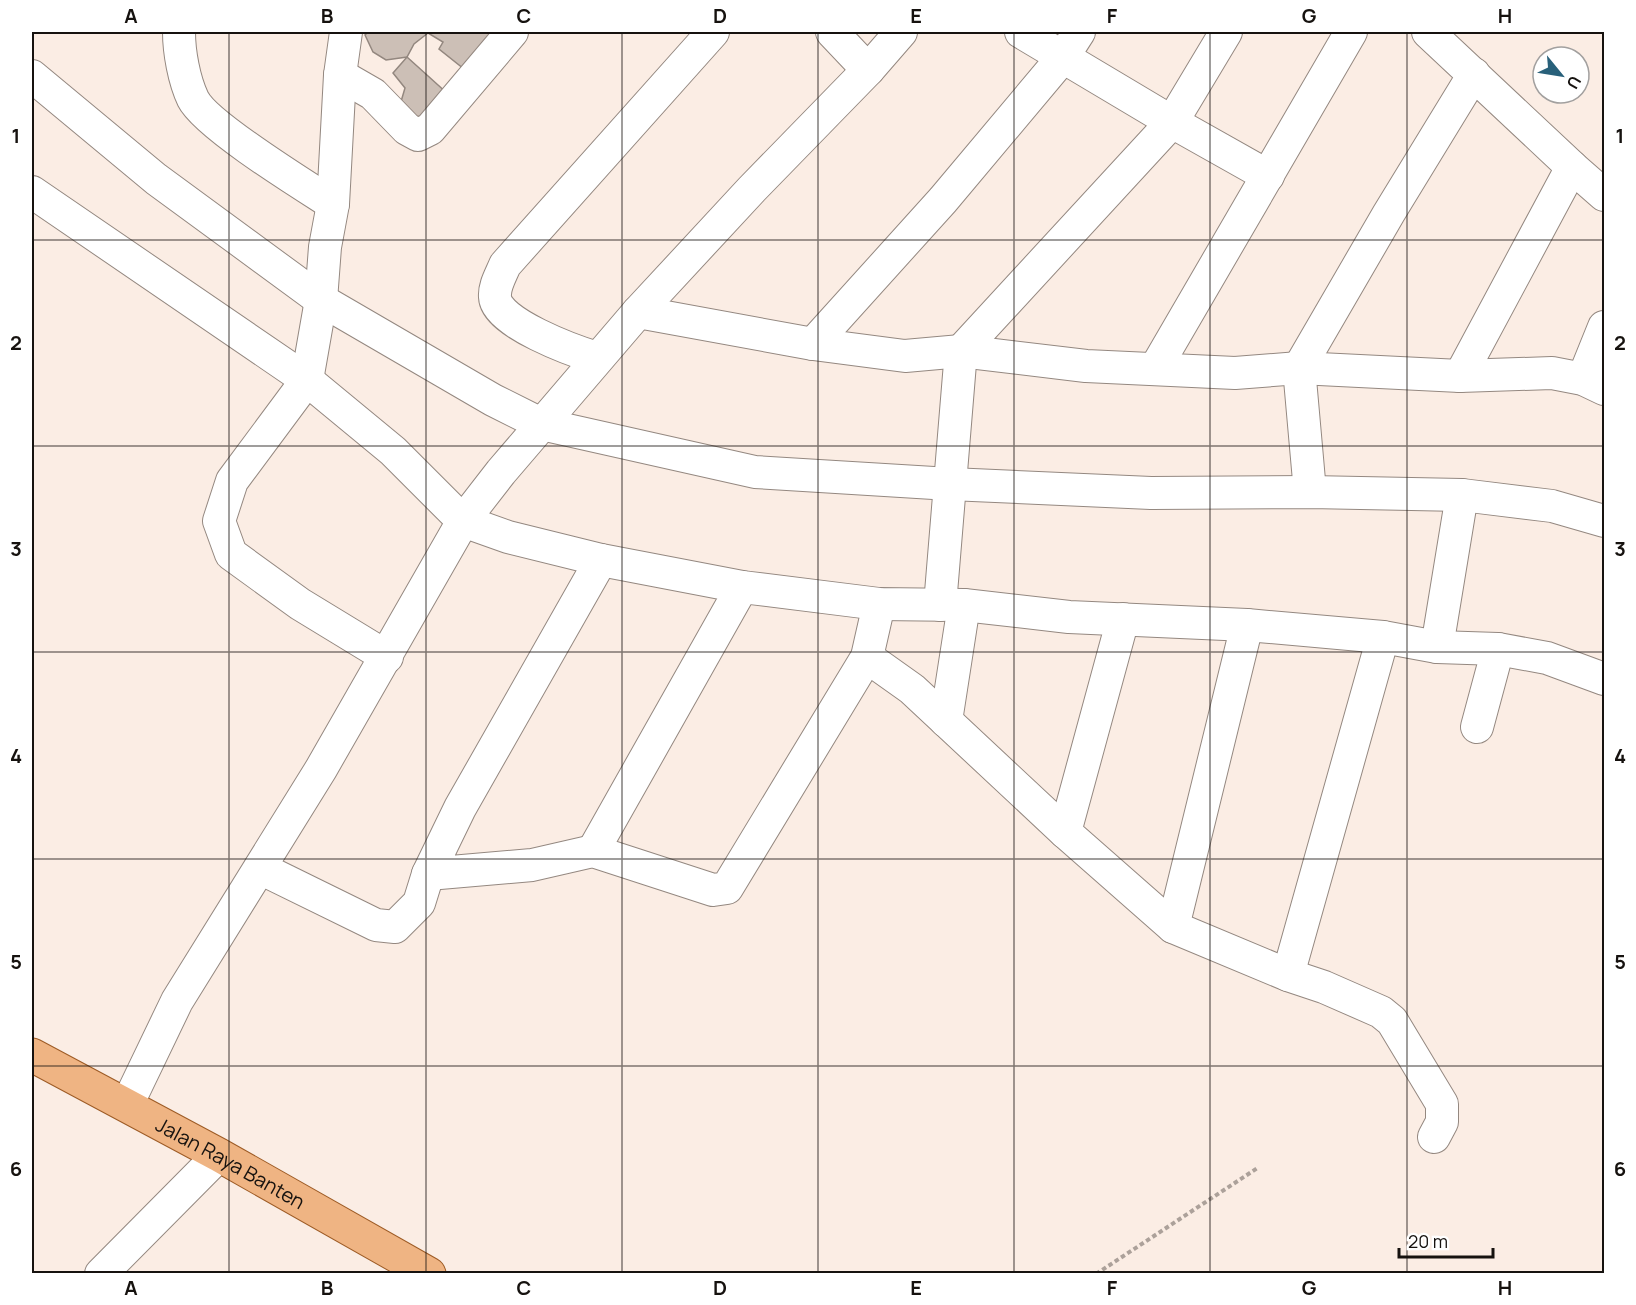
<svg xmlns="http://www.w3.org/2000/svg" width="1636" height="1305" viewBox="0 0 1636 1305" font-family="Manrope,sans-serif">
	<style>
		.building { fill: #ccbfb6; stroke: #93877f; stroke-width: 1.5 }
		.lines { fill: none; stroke-linecap: round; stroke-linejoin: round }
		.minor-casing { stroke: #948880; stroke-width: 34 }
		.major-casing { stroke: #9d5b25; stroke-width: 35 }
		.path { stroke: #aca19a; stroke-width: 4; stroke-dasharray: 4.5 3; stroke-linecap: butt }
		.minor { stroke: #fff; stroke-width: 32 }
		.major { stroke: #efb483; stroke-width: 33 }
		.grid { fill: none; stroke: #16120f; stroke-width: 1.5; stroke-opacity: 0.55 }
		.labels { text-anchor: middle; dominant-baseline: central; stroke-width: 4.5; stroke-linejoin: round; paint-order: stroke }
		.street-label { font-size: 20px; fill: #16120f; stroke: #fff }
		.neatline { fill: none; stroke: #16120f; stroke-width: 2 }
		.grid-label { font-size: 20px; text-anchor: middle; font-weight: bold; fill: #16120f }
	</style>
	<rect width="100%" height="100%" fill="#fbede4"/>
	<g class="building">
		<path d="M368,32H428V33L414,44L407,57L386,60L373,52L365,35Z"/>
		<path d="M430,32H502L474,77L439,49L443,42L428,33Z"/>
		<path d="M407,57L448,94L422,125L400,105L405,88L393,73Z"/>
	</g>
	<g class="lines">
		<defs>
			<g id="minor">
				<path d="M179,32C179,52 184,80 193,99C206,125 305,186 333,204"/>
				<path d="M346,32L340,75L333,204L325,247L321,300L307,380L232,481L219,521L231,554L300,604L387,657"/>
				<path d="M832,32L868,70"/>
				<path d="M1021,32L1172,122L1268,176"/>
				<path d="M1428,32L1572,167L1460,376"/>
				<path d="M340,75L373,94L407,129L418,135L430,129L512,32"/>
				<path d="M32,76L156,179L321,300L493,400L541,424L755,472L950,484L1151,493L1310,492L1462,495L1552,506L1604,521"/>
				<path d="M1572,167L1604,195"/>
				<path d="M32,192L307,380L393,451L463,521L508,537L601,560L742,587L879,604L964,605L1069,617L1247,625L1383,637L1437,647L1498,649L1547,658L1604,679"/>
				<path d="M638,312L813,344L905,356L961,351L1086,366L1235,373L1299,368L1460,376L1552,373L1583,379L1604,389"/>
				<path d="M813,344L943,200L1063,57L1079,32"/>
				<path d="M597,358C574,351 496,323 495,297C494,286 501,275 505,265L713,32"/>
				<path d="M1155,369L1351,32"/>
				<path d="M1583,379L1604,327"/>
				<path d="M1310,492L1299,368L1389,213L1474,74"/>
				<path d="M601,560L460,808L428,874L532,865L593,851L713,890L727,888L867,657L879,604"/>
				<path d="M940,605L961,351L1172,122L1226,32"/>
				<path d="M1123,619L1065,832L1173,927L1288,975L1324,987L1381,1012L1392,1021L1442,1104V1122L1434,1137"/>
				<path d="M1437,647L1462,495"/>
				<path d="M867,657L912,689L1065,832"/>
				<path d="M946,721L964,605"/>
				<path d="M1477,727L1498,649"/>
				<path d="M593,851L742,587"/>
				<path d="M260,868L376,925L395,927L419,903L428,874"/>
				<path d="M1173,927L1247,625"/>
				<path d="M1288,975L1383,637"/>
				<path d="M127,1105L177,1001L321,769L463,521L501,472L638,312L752,189L868,70L901,32"/>
				<path d="M101,1274L219,1155"/>
			</g>
			<g id="major">
				<path id="s1" d="M32,1055L219,1155L429,1274"/>
			</g>
		</defs>
		<use href="#minor" class="minor-casing"/>
		<use href="#major" class="major-casing"/>
		<path class="path" d="M1096,1274L1259,1167"/>
		<use href="#minor" class="minor"/>
		<use href="#major" class="major"/>
	</g>
	<path class="grid" d="M229,32V1274M426,32V1274M622,32V1274M818,32V1274M1014,32V1274M1210,32V1274M1407,32V1274M32,240H1604M32,446H1604M32,652H1604M32,859H1604M32,1066H1604"/>
	<g class="labels">
		<g class="street-label">
			<text stroke="none"><textPath href="#s1" startOffset="226">Jalan Raya Banten</textPath></text>
		</g>
	</g>
	<rect width="1636" height="1305" fill="none" stroke="#ffffff" stroke-width="66"/>
	<g transform="translate(1561 75) rotate(120)"><circle r="28" fill="#ffffff" stroke="#a2a09f" stroke-width="1.5"/>
	<path d="M0-4.5L10 22L0 15L-10 22Z" fill="#28607a"/>
	<text y="-9" font-size="16" font-weight="bold" text-anchor="middle" fill="#16120f">U</text>
	</g>
	<path d="M1399 1248v9h94v-9" fill="none" stroke="#16120f" stroke-width="3"/>
	<text x="1408" y="1248" font-size="18" fill="#16120f" stroke="#ffffff" stroke-width="4.5" paint-order="stroke">20 m</text>
	<rect x="33" y="33" width="1570" height="1239" class="neatline"/>
	<g class="grid-label">
		<text x="131" y="23">A</text>
		<text x="327" y="23">B</text>
		<text x="524" y="23">C</text>
		<text x="720" y="23">D</text>
		<text x="916" y="23">E</text>
		<text x="1112" y="23">F</text>
		<text x="1309" y="23">G</text>
		<text x="1505" y="23">H</text>
		<text x="16" y="143">1</text>
		<text x="1620" y="143">1</text>
		<text x="16" y="350">2</text>
		<text x="1620" y="350">2</text>
		<text x="16" y="556">3</text>
		<text x="1620" y="556">3</text>
		<text x="16" y="763">4</text>
		<text x="1620" y="763">4</text>
		<text x="16" y="969">5</text>
		<text x="1620" y="969">5</text>
		<text x="16" y="1176">6</text>
		<text x="1620" y="1176">6</text>
		<text x="131" y="1295">A</text>
		<text x="327" y="1295">B</text>
		<text x="524" y="1295">C</text>
		<text x="720" y="1295">D</text>
		<text x="916" y="1295">E</text>
		<text x="1112" y="1295">F</text>
		<text x="1309" y="1295">G</text>
		<text x="1505" y="1295">H</text>
	</g>
</svg>
